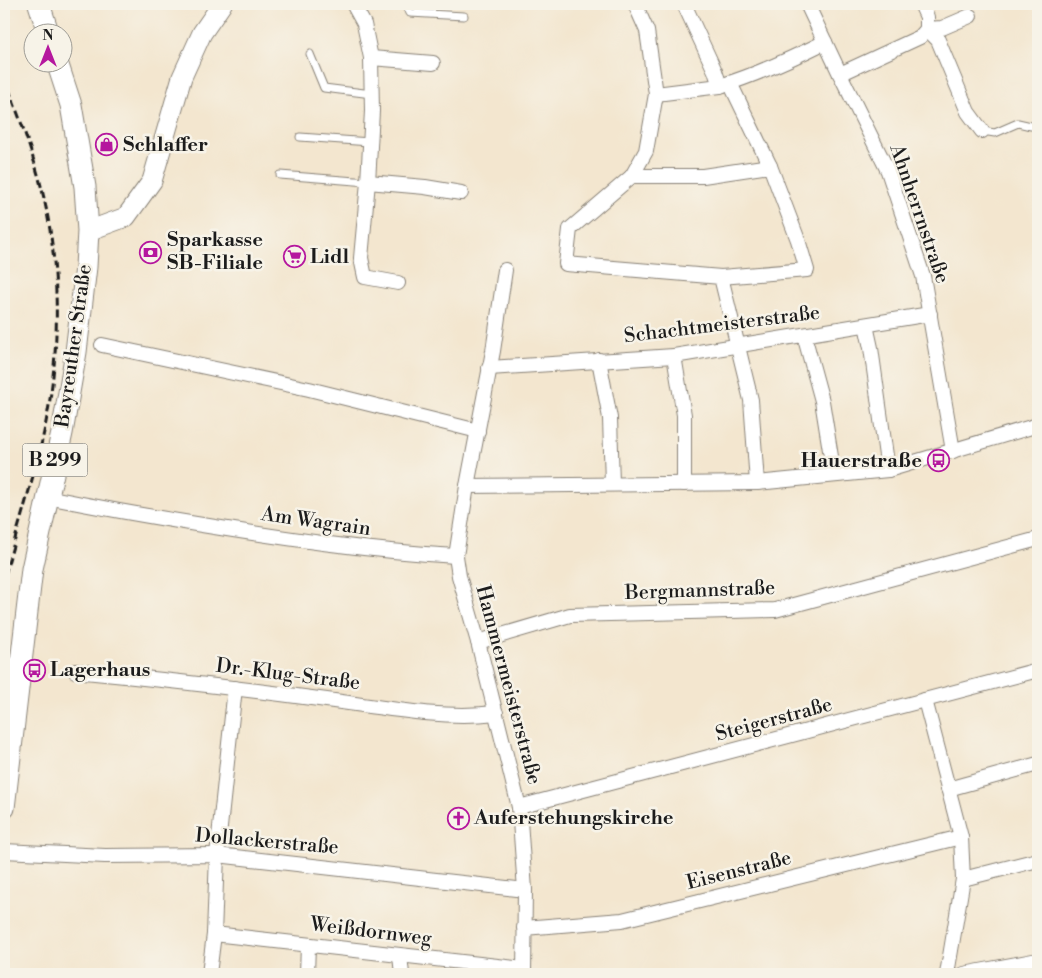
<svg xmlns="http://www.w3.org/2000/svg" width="1042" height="978" viewBox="0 0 1042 978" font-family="'Libre Bodoni',serif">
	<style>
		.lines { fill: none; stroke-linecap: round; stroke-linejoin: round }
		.lane-casing { stroke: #888176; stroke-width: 9 }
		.street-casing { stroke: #888176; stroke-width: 16 }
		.secondary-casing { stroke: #888176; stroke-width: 21 }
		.primary-casing { stroke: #888176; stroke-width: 23 }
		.lane { stroke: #fff; stroke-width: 7 }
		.street { stroke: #fff; stroke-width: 14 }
		.secondary { stroke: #fff; stroke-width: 19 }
		.primary { stroke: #fff; stroke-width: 21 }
		.rail { stroke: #1c1c1c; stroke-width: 3; stroke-dasharray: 8 4; stroke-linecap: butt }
		.labels { text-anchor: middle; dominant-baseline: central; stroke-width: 5; stroke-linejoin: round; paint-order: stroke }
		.shield { fill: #f7f3e8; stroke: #5e5c59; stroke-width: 1 }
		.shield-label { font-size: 19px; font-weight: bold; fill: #1c1c1c }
		.poi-label { font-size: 20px; font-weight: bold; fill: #1c1c1c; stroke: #f7f3e8; text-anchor: start }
		.street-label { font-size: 20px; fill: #1c1c1c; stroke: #f7f3e8 }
	</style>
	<rect width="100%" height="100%" fill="#f7f3e8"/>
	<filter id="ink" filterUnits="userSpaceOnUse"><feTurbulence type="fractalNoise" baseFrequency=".02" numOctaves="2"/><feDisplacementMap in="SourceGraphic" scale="10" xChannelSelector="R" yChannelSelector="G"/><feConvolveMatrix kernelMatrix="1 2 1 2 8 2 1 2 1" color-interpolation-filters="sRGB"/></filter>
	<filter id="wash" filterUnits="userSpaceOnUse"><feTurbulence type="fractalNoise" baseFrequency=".0096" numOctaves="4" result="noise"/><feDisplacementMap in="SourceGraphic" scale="20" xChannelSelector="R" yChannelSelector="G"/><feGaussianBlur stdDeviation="1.12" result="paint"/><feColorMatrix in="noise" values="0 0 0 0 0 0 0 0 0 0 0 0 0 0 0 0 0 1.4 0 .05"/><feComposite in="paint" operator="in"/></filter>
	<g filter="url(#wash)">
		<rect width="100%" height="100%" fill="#f3e6cf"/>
	</g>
	<g filter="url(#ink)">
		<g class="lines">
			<defs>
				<g id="lane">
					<path d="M406,4L410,13L464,16"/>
					<path d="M310,54L324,88L372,94"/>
					<path d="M982,131L995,133L1018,123L1031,126"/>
					<path d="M300,137L370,142"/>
					<path d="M280,175L368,182"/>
				</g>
				<g id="street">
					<path d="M353,4L364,24L371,58L372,111L368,182L361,258L365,277L398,283"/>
					<path d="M684,4L715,71L720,86"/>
					<path d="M807,4L840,74L888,171L923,276L953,451"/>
					<path d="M927,29L938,40L968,112L982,131"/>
					<path d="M927,29L942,28L970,16"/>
					<path d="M371,58L433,63"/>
					<path d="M840,74L920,37L927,29V17L921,4"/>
					<path d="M730,83L770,166"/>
					<path d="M656,94L720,86C756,75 791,59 825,42"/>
					<path d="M632,176L646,151L656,94L647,31L635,4"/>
					<path d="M368,182L425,187L461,193"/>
					<path d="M505,270L493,351L467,486L456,556L459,576L478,642L519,807L525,890L524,974"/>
					<path d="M721,277L807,270L798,240L770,166L703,176H632L570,229L566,264L721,277L751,400L757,483"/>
					<path d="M866,325L871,348L888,470"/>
					<path d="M804,335L822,401L834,475"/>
					<path d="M102,345L309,389L478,431"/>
					<path d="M674,356L684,415V484"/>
					<path d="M599,360L610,418L612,484"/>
					<path d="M489,368L674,356L930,314"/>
					<path d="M467,486L757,483L888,470L1038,425"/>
					<path d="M47,497C96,507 146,516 196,524C282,538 368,551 456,556"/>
					<path d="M478,642L570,615L775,610L1038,539"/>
					<path d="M75,671C157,679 238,688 319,699C376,706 439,720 496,713"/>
					<path d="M925,700L961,837L963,879L947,974"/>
					<path d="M948,789L1038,764"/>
					<path d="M519,807L1038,670"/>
					<path d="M4,851L105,856L217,855L525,890"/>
					<path d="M963,879L1038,860"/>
					<path d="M524,928L622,920L961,837"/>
					<path d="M214,934L524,969"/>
					<path d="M400,956L402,974"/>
					<path d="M209,974L214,934L217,855L235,688"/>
					<path d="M307,974L308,945"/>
					<path d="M964,974L1038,960"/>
				</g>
				<path id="secondary" d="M88,231L126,217L152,181L182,77L202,33L222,4"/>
				<g id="primary">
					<path d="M39,4L48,32"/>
					<path d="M4,808L32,569L62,433L76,352L86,267L88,231L85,187L71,105L57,62"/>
				</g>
			</defs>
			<use href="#lane" class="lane-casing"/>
			<use href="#street" class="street-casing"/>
			<use href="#secondary" class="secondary-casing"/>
			<use href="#primary" class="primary-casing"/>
			<use href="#lane" class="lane"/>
			<use href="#street" class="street"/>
			<use href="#secondary" class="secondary"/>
			<use href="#primary" class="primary"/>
			<path class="rail" d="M4,77C14,103 24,129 32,155C61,242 63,343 44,432C33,481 17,530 4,578"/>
		</g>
	</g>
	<defs>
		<symbol id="shop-ring" viewBox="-11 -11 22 22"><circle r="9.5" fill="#f7f3e8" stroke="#b5179e" stroke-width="1.5"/><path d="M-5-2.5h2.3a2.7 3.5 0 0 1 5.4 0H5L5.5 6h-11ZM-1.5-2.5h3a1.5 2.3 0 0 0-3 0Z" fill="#b5179e"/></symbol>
		<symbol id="bank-ring" viewBox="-11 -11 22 22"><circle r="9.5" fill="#f7f3e8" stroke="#b5179e" stroke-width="1.5"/><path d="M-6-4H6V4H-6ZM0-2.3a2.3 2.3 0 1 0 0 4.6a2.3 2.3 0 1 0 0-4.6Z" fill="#b5179e"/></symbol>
		<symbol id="supermarket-ring" viewBox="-11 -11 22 22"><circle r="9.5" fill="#f7f3e8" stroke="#b5179e" stroke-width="1.5"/><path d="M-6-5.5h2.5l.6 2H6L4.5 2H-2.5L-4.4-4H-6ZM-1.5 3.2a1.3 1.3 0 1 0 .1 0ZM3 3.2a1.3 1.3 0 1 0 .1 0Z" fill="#b5179e"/></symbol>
		<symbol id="bus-ring" viewBox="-11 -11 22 22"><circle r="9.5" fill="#f7f3e8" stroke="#b5179e" stroke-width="1.5"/><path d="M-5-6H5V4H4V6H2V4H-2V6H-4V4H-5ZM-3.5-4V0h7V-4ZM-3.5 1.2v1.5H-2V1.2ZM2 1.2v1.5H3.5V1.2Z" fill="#b5179e"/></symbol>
		<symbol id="church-ring" viewBox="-11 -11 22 22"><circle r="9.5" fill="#f7f3e8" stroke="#b5179e" stroke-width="1.5"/><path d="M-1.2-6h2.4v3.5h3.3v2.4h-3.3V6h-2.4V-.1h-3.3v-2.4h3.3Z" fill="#b5179e"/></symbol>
	</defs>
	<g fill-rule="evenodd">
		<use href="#shop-ring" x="94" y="132" width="25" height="25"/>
		<use href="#bank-ring" x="138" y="240" width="25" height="25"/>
		<use href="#supermarket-ring" x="282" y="244" width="25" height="25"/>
		<use href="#bus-ring" x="926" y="448" width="25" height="25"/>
		<use href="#bus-ring" x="22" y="658" width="25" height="25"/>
		<use href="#church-ring" x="446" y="806" width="25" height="25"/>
	</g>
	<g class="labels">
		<rect class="shield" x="22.5" y="443.5" width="65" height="33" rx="4"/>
		<g class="shield-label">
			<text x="55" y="460">B 299</text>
		</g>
		<g class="poi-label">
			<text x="123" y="145">Schlaffer</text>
			<text x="167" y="240">Sparkasse<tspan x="167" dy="23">SB-Filiale</tspan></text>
			<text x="310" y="257">Lidl</text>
			<text x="922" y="461" text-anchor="end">Hauerstraße</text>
			<text x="50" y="670">Lagerhaus</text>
			<text x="474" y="818">Auferstehungskirche</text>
		</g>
		<g class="street-label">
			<text transform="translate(919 214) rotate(71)">Ahnherrnstraße</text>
			<text transform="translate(722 325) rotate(-7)">Schachtmeisterstraße</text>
			<text transform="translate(74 346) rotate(-82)">Bayreuther Straße</text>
			<text transform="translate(316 522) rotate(8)">Am Wagrain</text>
			<text transform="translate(700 591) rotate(-2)">Bergmannstraße</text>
			<text transform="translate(288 675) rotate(7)">Dr.-Klug-Straße</text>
			<text transform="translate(508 685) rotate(75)">Hammermeisterstraße</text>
			<text transform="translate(774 720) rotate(-15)">Steigerstraße</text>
			<text transform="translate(267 842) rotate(5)">Dollackerstraße</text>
			<text transform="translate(739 871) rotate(-14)">Eisenstraße</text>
			<text transform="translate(371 932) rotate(7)">Weißdornweg</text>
		</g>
	</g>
	<rect width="1042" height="978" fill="none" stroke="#f7f3e8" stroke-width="20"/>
	<g transform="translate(48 48)"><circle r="24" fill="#f7f3e8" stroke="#9f9d96"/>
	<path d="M0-4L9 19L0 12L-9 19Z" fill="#b5179e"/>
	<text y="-8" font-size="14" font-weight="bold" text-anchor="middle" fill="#1c1c1c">N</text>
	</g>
</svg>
